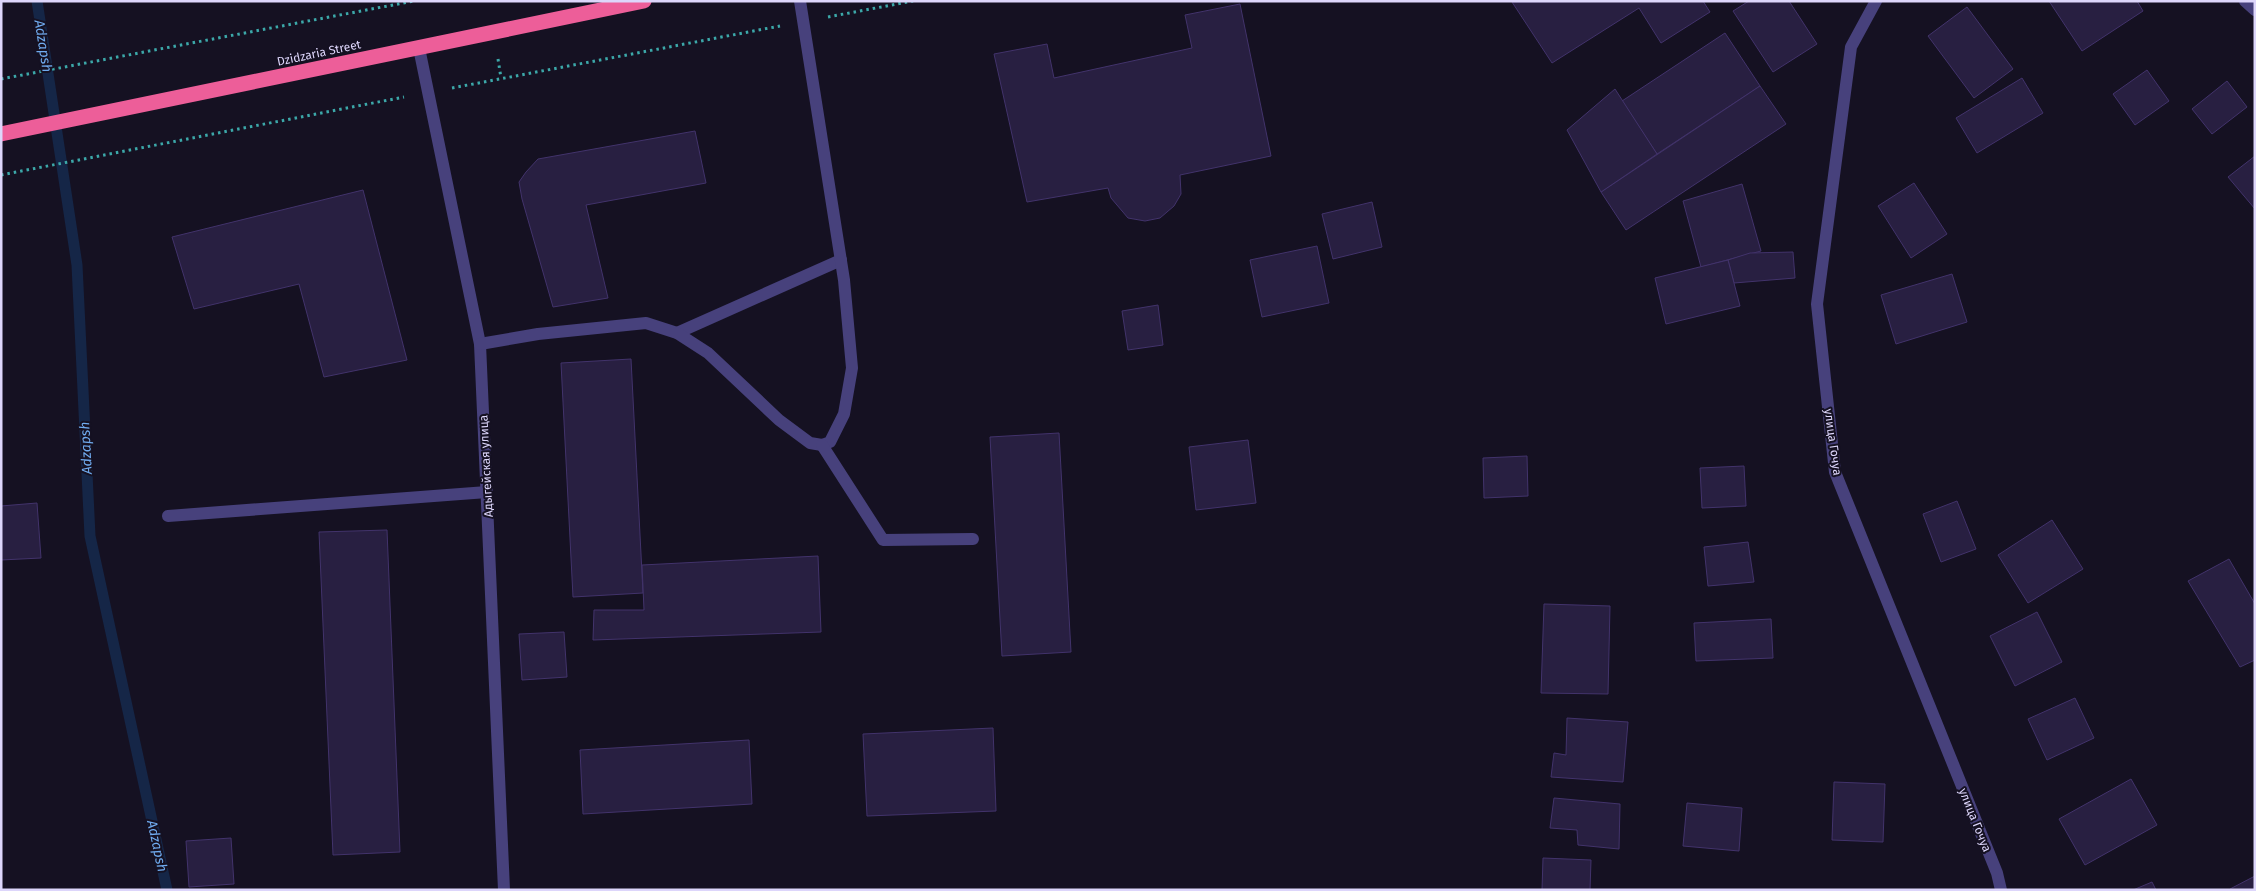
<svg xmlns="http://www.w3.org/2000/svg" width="2256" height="891" viewBox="0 0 2256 891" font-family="'Fira Sans',sans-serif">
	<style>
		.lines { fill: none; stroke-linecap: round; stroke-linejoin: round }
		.stream { stroke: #152647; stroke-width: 11 }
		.building { fill: #281f41; stroke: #42336b }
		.path { stroke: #3ca8a9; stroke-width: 3; stroke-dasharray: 2.5 4; stroke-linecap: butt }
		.minor { stroke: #47417c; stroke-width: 12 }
		.highway { stroke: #ed5e99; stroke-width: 15 }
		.labels { text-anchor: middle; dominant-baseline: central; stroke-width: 4; stroke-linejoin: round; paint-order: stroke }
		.street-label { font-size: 12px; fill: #ddd6fb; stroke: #151122 }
		.water-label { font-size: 14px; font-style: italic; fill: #70abef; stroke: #151122 }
	</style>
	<rect width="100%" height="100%" fill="#151122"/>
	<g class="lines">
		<path class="stream" d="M37,1L77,265L90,536L167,890"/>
	</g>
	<g class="building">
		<path d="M1703,1L1710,12L1661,43L1639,8L1552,63L1512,2Z"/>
		<path d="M1749,1H1789L1817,44L1773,72L1733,11Z"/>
		<path d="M2049,1H2137L2143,11L2082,51Z"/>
		<path d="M1240,4L1271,156L1180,175L1181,194L1174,206L1160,218L1145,221L1128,218L1111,198L1108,188L1027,202L994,54L1047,44L1054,78L1192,48L1185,15Z"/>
		<path d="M1967,7L2013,69L1974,98L1928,36Z"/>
		<path d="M1725,33L1760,86L1657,154L1622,101Z"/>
		<path d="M2147,70L2169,101L2135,125L2113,94Z"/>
		<path d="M2022,78L2043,113L1977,153L1956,118Z"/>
		<path d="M2227,81L2247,107L2212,134L2192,109Z"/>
		<path d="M1760,86L1786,124L1626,230L1601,192Z"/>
		<path d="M1615,89L1657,154L1601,192L1567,130Z"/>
		<path d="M695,131L706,183L586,205L608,298L553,307L522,199L519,182L526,172L538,159Z"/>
		<path d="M2255,156V209L2228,177Z"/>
		<path d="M1914,183L1947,234L1911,258L1878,206Z"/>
		<path d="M1742,184L1761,251L1701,267L1683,201Z"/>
		<path d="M363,190L407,360L324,377L299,284L194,309L172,237Z"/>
		<path d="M1372,202L1382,247L1333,259L1322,214Z"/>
		<path d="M1317,246L1329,303L1262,317L1250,260Z"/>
		<path d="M1793,252L1795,278L1734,283L1728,260L1750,253Z"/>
		<path d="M1728,260L1740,306L1666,324L1655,278Z"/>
		<path d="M1952,274L1967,322L1896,344L1881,295Z"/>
		<path d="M1158,305L1163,345L1128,350L1122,311Z"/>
		<path d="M631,359L643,593L573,597L561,363Z"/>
		<path d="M1059,433L1071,652L1002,656L990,437Z"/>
		<path d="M1248,440L1256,503L1196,510L1189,447Z"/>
		<path d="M1527,456L1528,496L1484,498L1483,458Z"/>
		<path d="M1744,466L1746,506L1702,508L1700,468Z"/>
		<path d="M1957,501L1976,549L1941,562L1923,514Z"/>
		<path d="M37,503L41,558L1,560V506Z"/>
		<path d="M2052,520L2083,569L2028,603L1998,555Z"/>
		<path d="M387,530L400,852L333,855L319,532Z"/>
		<path d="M1748,542L1754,582L1708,586L1704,547Z"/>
		<path d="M818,556L821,632L593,640L594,610H644L642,565Z"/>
		<path d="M2229,559L2255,604V660L2240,667L2188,581Z"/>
		<path d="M1544,604L1610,606L1608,694L1541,693Z"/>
		<path d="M2037,612L2062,662L2015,686L1990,636Z"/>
		<path d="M1771,619L1773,658L1696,661L1694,623Z"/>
		<path d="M564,632L567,677L522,680L519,634Z"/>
		<path d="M2075,698L2094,738L2047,760L2028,719Z"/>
		<path d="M1567,718L1628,722L1623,782L1551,777L1554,753L1566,755Z"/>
		<path d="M993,728L996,811L867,816L863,734Z"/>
		<path d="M749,740L752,804L583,814L580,750Z"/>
		<path d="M2131,779L2157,825L2085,865L2059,819Z"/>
		<path d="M1834,782L1885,784L1883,842L1832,840Z"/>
		<path d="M1554,798L1620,804L1619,849L1578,845L1577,830L1550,828Z"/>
		<path d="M1687,803L1742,808L1739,851L1683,846Z"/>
		<path d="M231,838L234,884L189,887L186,841Z"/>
		<path d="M1543,858L1591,860L1590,890H1542Z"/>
		<path d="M2255,876V890H2230V889Z"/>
		<path d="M2152,882L2156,890H2133Z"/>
	</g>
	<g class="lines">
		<g class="path">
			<path d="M828,17L913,1"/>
			<path d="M498,59L501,78"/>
			<path d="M1,79L414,1"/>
			<path d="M452,88L780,26"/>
			<path d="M1,175L404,97"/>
		</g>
		<g class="minor">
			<path d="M1876,1L1851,47L1817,304L1835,472L1997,873L2001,890"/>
			<path d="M2245,1L2255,10"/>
			<path d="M419,48L480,344L504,890"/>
			<path d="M677,333L841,260"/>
			<path d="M480,344L538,334L646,323L677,333L708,353L779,420L810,443L822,445L830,442L844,414L852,368L844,280L800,1"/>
			<path d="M822,445L883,540L973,539"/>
			<path d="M168,516L487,492"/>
		</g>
		<path class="highway" d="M1,134L644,1"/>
	</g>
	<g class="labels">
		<g class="street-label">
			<text transform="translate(319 53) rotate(-12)">Dzidzaria Street</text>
			<text transform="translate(1833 442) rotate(82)">улица Гочуа</text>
			<text transform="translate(486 466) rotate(-93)">Адыгейская улица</text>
			<text transform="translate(1975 820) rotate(68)">улица Гочуа</text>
		</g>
		<g class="water-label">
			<text transform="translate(43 46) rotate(81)">Adzapsh</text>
			<text transform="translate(86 448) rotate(-93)">Adzapsh</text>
			<text transform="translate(157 846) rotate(78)">Adzapsh</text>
		</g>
	</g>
	<rect width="2256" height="891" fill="none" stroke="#ddd6fb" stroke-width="5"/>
</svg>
